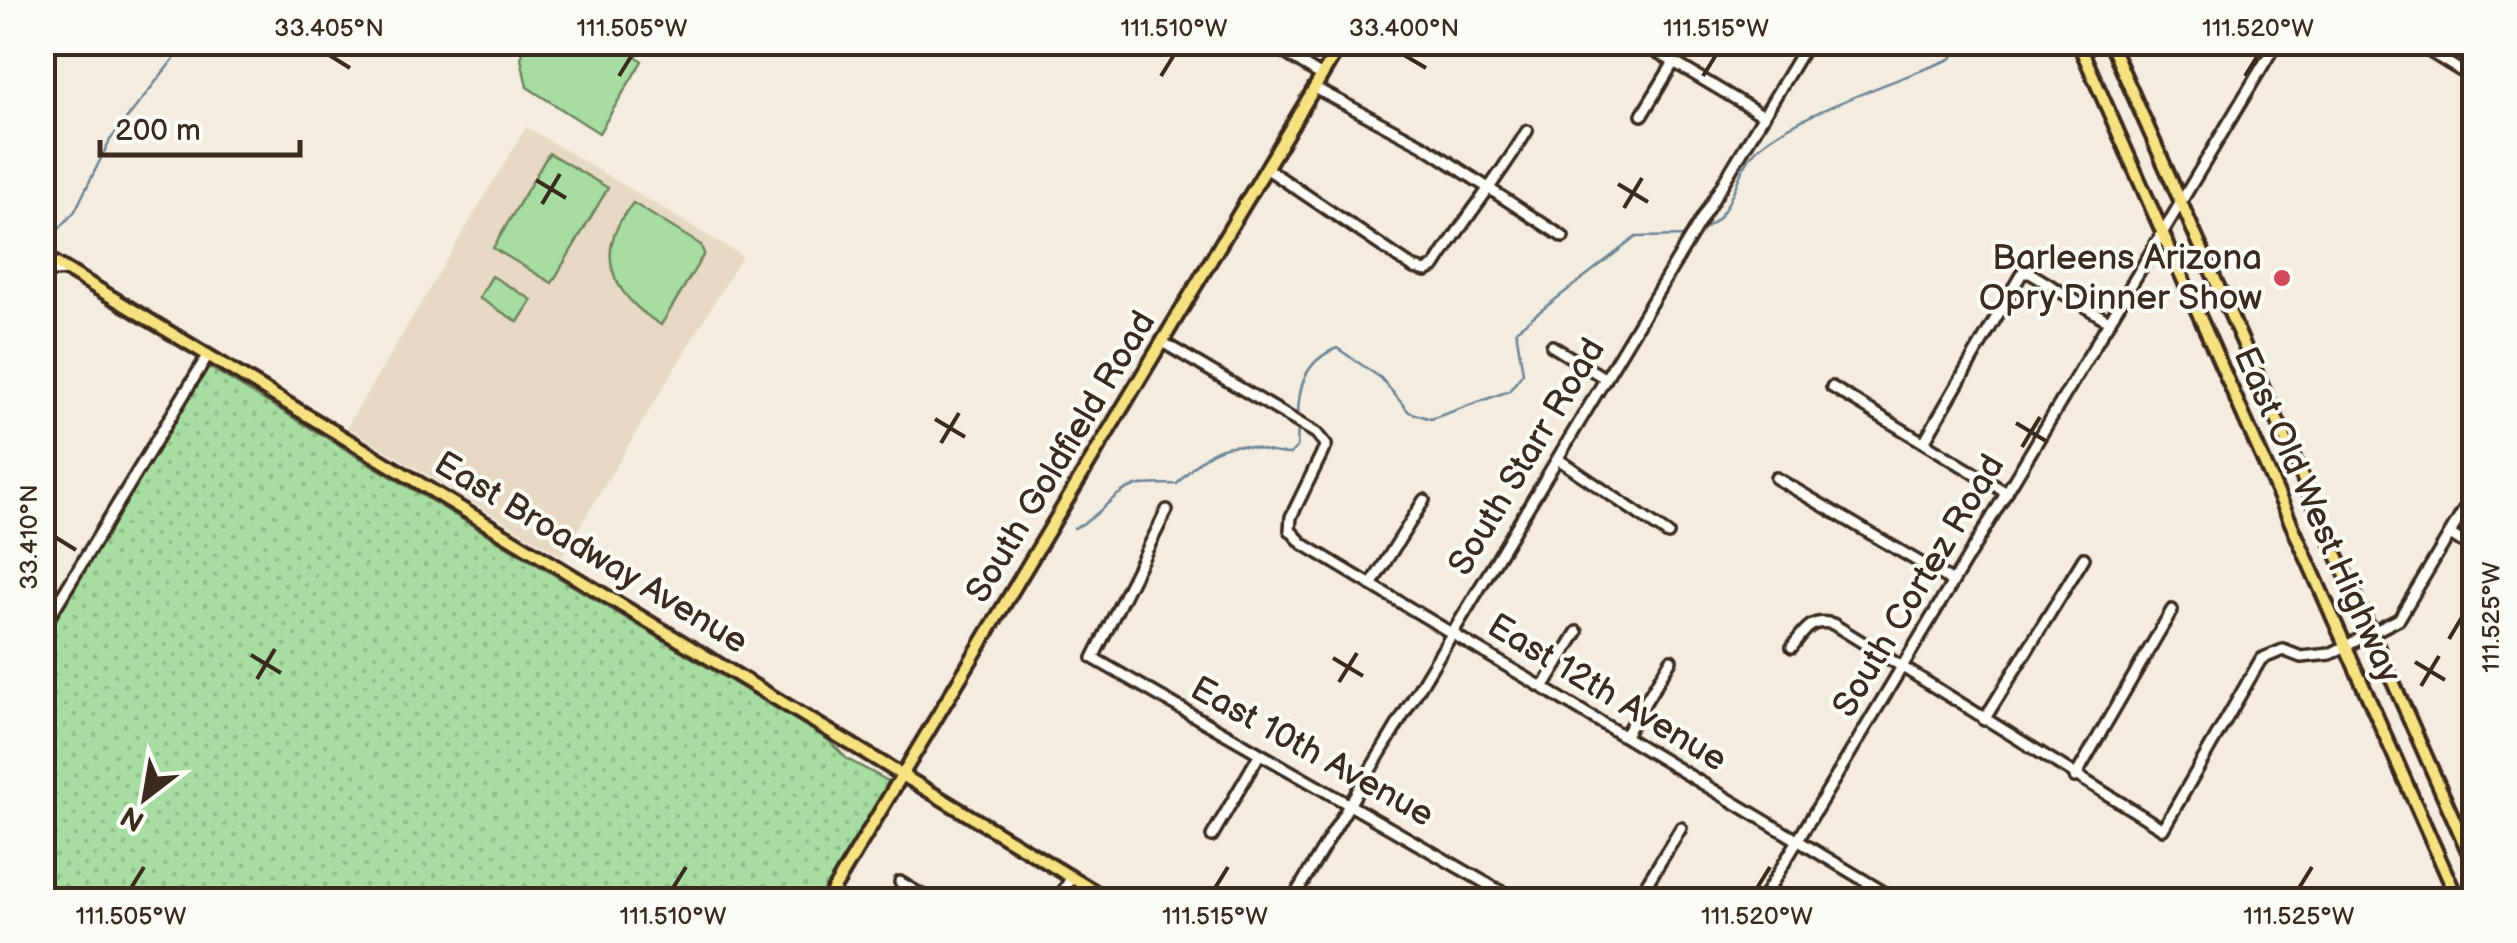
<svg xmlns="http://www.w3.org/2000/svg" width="2517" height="943" viewBox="0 0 2517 943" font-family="'Balsamiq Sans',sans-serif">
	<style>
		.built { fill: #e7d9c2 }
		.grass { fill: url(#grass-dots); stroke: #708460; stroke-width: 2.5 }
		.pitch { fill: #a6dda1; stroke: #708460; stroke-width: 2.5 }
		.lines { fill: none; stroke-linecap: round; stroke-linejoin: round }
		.stream { stroke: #6a8597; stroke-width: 2.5 }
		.minor-casing { stroke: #3b2a1e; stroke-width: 16 }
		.major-casing { stroke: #3b2a1e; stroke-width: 18 }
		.minor { stroke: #fdfcf7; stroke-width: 9 }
		.major { stroke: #f7e281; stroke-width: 10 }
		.ticks { fill: none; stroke: #3b2a1e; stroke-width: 4 }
		.poi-dot { fill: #d1495b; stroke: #fdfcf7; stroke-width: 4 }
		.labels { text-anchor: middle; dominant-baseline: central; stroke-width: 8; stroke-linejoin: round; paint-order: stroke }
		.poi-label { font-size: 35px; fill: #3b2a1e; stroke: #fdfcf7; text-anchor: end }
		.street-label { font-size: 35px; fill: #3b2a1e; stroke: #fdfcf7 }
		.neatline { fill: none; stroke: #3b2a1e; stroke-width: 4 }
		.ticks-label { font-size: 25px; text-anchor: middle; fill: #3b2a1e }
	</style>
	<defs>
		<pattern id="grass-dots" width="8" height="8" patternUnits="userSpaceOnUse" patternTransform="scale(2.5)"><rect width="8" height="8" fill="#a6dda1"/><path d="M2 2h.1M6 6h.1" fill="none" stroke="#90be8a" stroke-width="1.8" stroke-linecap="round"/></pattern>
	</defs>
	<rect width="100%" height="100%" fill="#f3ecdf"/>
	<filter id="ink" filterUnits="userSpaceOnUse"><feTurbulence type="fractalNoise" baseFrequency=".01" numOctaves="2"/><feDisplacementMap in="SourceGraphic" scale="20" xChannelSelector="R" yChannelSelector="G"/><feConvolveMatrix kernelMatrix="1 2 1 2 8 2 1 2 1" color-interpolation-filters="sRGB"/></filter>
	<g filter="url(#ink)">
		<path class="built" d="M526,127L742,256L562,556L347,427Z"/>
		<path class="grass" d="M207,366L827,739L847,759L888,781L886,790L819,900H43V641Z"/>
		<g class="pitch">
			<path d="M619,42L642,61L599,133L527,87L521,58L527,43Z"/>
			<path d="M549,153L608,188L552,283L493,248Z"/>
			<path d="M633,203L701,245L704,254L661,325C611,294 592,253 633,203Z"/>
			<path d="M492,276L532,300L518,322L479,298Z"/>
		</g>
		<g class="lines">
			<g class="stream">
				<path d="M1700,231C1735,216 1732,176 1755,151C1785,118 1905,78 1950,59L1967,42"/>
				<path d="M45,245L75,211L110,140L187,42"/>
				<path d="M1298,418C1298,386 1305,361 1337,348L1381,378L1409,412L1431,419L1509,391L1523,373L1516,330L1636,237L1688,236"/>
				<path d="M1074,528C1101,517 1112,492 1135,486C1148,483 1164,485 1177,484C1193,466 1215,442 1243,446C1259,448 1272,454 1290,454L1297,447L1298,426"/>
			</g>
			<defs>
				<g id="minor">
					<path d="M1267,42L1322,76"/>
					<path d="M1640,42L1764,116"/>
					<path d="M2414,42L2474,79"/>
					<path d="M1315,88L1424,146L1563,237"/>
					<path d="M1642,115L1674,62"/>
					<path d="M1266,168L1414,268L1426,271L1435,266C1464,219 1499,178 1527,131"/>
					<path d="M42,272L67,270"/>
					<path d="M1162,342L1316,433L1326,445L1291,517L1290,530L1303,544L1897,900"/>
					<path d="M1552,346L1606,379"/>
					<path d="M1832,387L2007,493"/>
					<path d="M1924,442L2022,273H2030L2110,322"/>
					<path d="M1558,459L1668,534"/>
					<path d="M1776,478L1953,582"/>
					<path d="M1167,510L1093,658L1505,894"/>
					<path d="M2450,534L2474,549"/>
					<path d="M1371,585L1424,500"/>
					<path d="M42,629L208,355"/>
					<path d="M1792,647C1805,630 1811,618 1833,624L2163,829L2261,659L2283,650L2301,657L2330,654L2399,619L2474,493"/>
					<path d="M1544,686L1577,632"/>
					<path d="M1984,720L2084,558"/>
					<path d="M1625,735L1671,660"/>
					<path d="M2075,777L2172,610"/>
					<path d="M1212,836L1258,757"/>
					<path d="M900,882L930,900"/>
					<path d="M1058,900L1071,878"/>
					<path d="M1292,900L1808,42"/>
					<path d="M1637,900L1681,828"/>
					<path d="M1762,900L2277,42"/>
				</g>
				<g id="major">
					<path d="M2078,42L2458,900"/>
					<path d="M2110,42L2474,865"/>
					<path d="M42,255L1109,900"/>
					<path d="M827,900L1342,42"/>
				</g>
			</defs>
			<use href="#minor" class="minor-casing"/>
			<use href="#major" class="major-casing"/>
			<use href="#minor" class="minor"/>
			<use href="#major" class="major"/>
		</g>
	</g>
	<path class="ticks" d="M329,55L350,68M1404,55L1426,68M619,76L632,55M1161,76L1174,55M1703,76L1716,55M2245,76L2258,55M536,180L566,198M1618,184L1648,202M542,204L560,174M1624,208L1642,178M935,419L965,437M2016,423L2046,441M941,443L959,413M2022,447L2040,417M55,537L76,550M2449,639L2462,617M251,655L281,673M1333,658L1363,676M2415,662L2445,680M257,679L275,649M1339,682L1357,653M2421,686L2439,656M131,888L144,867M673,888L686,867M1215,888L1228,867M1757,888L1770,867M2299,888L2312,867"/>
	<circle class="poi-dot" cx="2282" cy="278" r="10"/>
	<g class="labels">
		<g class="poi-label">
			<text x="2262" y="258">Barleens Arizona<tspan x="2262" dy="40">Opry Dinner Show</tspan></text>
		</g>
		<g class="street-label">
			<text transform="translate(1061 457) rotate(-59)">South Goldfield Road</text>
			<text transform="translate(1527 457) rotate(-59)">South Starr Road</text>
			<text transform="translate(2317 515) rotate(66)">East Old West Highway</text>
			<text transform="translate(591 553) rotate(31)">East Broadway Avenue</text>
			<text transform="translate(1919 586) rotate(-59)">South Cortez Road</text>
			<text transform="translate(1607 693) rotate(31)">East 12th Avenue</text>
			<text transform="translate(1312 752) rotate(29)">East 10th Avenue</text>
		</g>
	</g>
	<rect width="2517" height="943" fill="none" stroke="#fdfcf7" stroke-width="110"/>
	<g transform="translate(145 798) rotate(211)" stroke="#fdfcf7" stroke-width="8" paint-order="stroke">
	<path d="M0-8L18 38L0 25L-18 38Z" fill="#3b2a1e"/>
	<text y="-15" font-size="28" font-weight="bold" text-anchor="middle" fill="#3b2a1e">N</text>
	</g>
	<path d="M100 140v15h200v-15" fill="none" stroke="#3b2a1e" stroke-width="5"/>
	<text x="115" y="140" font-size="30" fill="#3b2a1e" stroke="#fdfcf7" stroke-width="8" paint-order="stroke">200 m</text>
	<rect x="55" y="55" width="2407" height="833" class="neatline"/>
	<g class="ticks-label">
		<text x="329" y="36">33.405°N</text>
		<text x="632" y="36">111.505°W</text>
		<text x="1174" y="36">111.510°W</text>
		<text x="1404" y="36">33.400°N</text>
		<text x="1716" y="36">111.515°W</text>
		<text x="2258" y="36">111.520°W</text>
		<text transform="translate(28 537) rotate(-90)" y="9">33.410°N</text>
		<text transform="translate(2490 617) rotate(-90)" y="9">111.525°W</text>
		<text x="131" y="924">111.505°W</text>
		<text x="673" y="924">111.510°W</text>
		<text x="1215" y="924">111.515°W</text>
		<text x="1757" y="924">111.520°W</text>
		<text x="2299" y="924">111.525°W</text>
	</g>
</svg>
